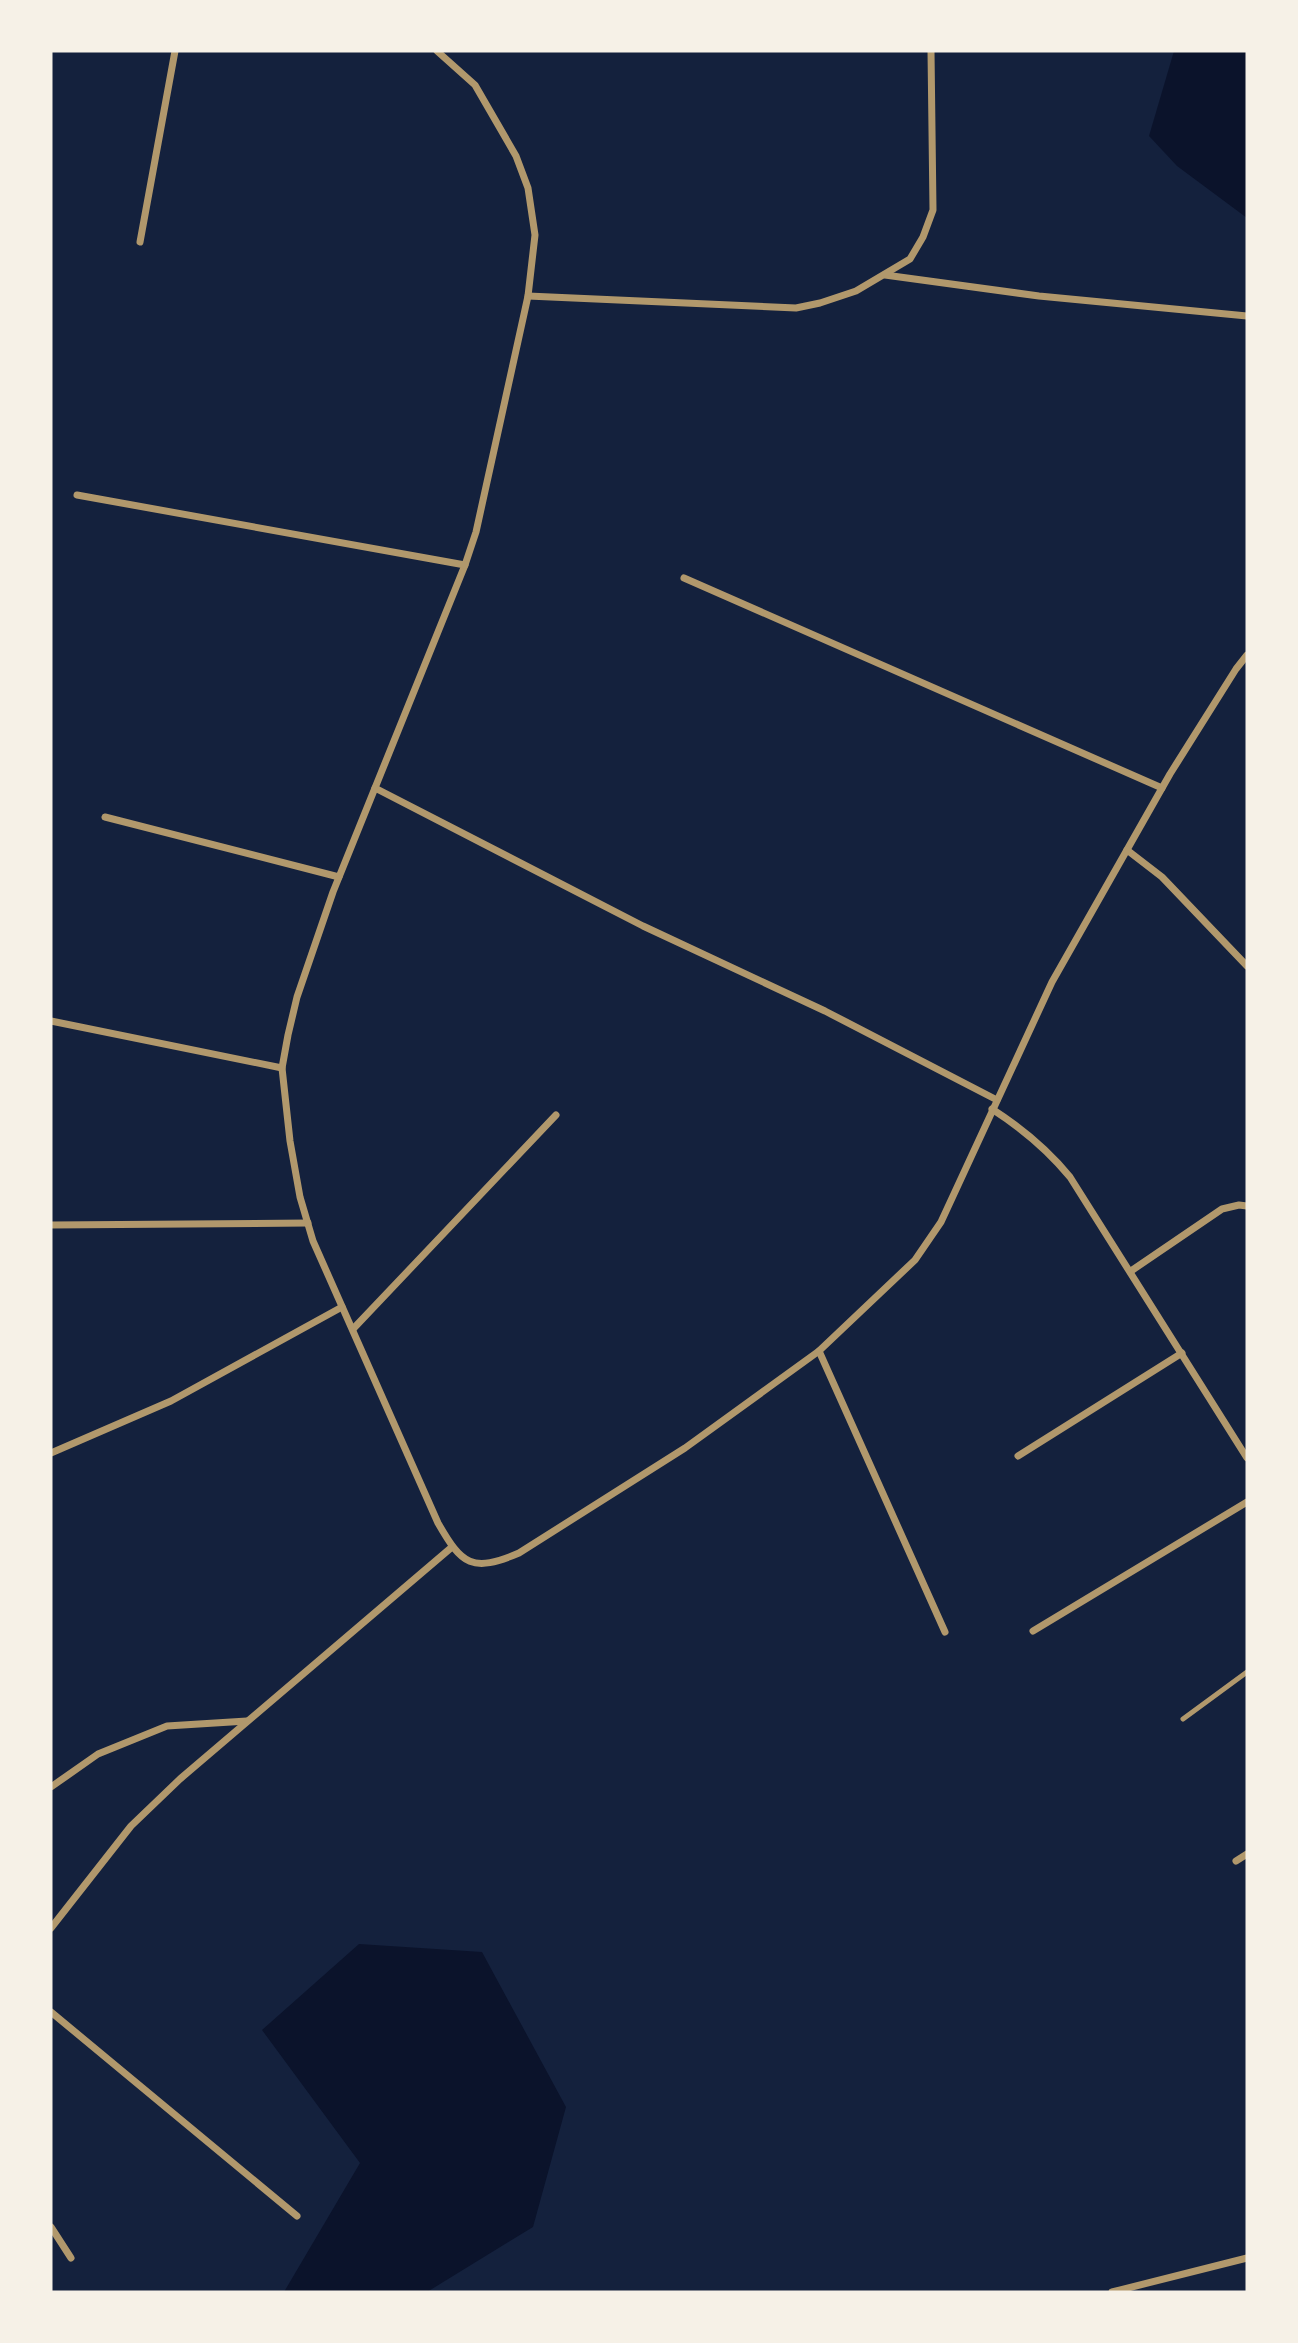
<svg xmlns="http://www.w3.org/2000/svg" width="1298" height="2343" viewBox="0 0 1298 2343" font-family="'Sofia Sans Condensed',sans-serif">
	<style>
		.water { fill: #0b132b }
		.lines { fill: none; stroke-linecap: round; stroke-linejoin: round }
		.service { stroke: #b1986c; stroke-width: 5 }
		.minor { stroke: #b1986c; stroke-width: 7 }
	</style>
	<rect width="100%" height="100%" fill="#14213d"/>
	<g class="water">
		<path d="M1174,51H1247V218L1177,166L1149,136Z"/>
		<path d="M359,1944L482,1952L566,2107L533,2227L427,2292H284L360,2163L262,2030Z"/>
	</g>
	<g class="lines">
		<path class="service" d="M1183,1719L1247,1672"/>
		<g class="minor">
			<path d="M437,51L475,85L516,156L528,188L535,235L528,296L476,532L465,565L333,892L297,997L288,1035L282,1068L290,1141L300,1197L313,1241L438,1523C462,1565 472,1573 519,1553L685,1448L819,1351L915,1260L941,1222L1052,982L1170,774L1236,669L1247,655"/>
			<path d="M140,242L175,51"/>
			<path d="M885,275L1039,296L1247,316"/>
			<path d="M528,296L796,308L820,303L856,291L910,259L923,237L933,210L931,51"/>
			<path d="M77,495L465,565"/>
			<path d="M684,578L1162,788"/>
			<path d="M375,788L643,926L825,1011L997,1100"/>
			<path d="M105,817L339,877"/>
			<path d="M1127,850L1162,877L1247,966"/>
			<path d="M51,1021L282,1068"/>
			<path d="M992,1109C1023,1129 1047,1149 1070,1177L1247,1458"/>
			<path d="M51,1225L308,1223"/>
			<path d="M1131,1271L1222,1209L1239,1205L1247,1206"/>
			<path d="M353,1329L556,1115"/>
			<path d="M819,1351L945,1632"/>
			<path d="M51,1453L171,1401L342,1307"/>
			<path d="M1018,1456L1182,1353"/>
			<path d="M1033,1631L1247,1502"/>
			<path d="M51,1787L98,1754L167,1726L247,1721"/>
			<path d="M1236,1861L1247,1854"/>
			<path d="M51,1928L131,1826L180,1779L452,1547"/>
			<path d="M51,2012L297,2216"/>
			<path d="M51,2227L71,2258"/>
			<path d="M1112,2292L1247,2258"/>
		</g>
	</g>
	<rect width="1298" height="2343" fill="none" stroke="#f6f1e7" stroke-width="105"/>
</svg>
